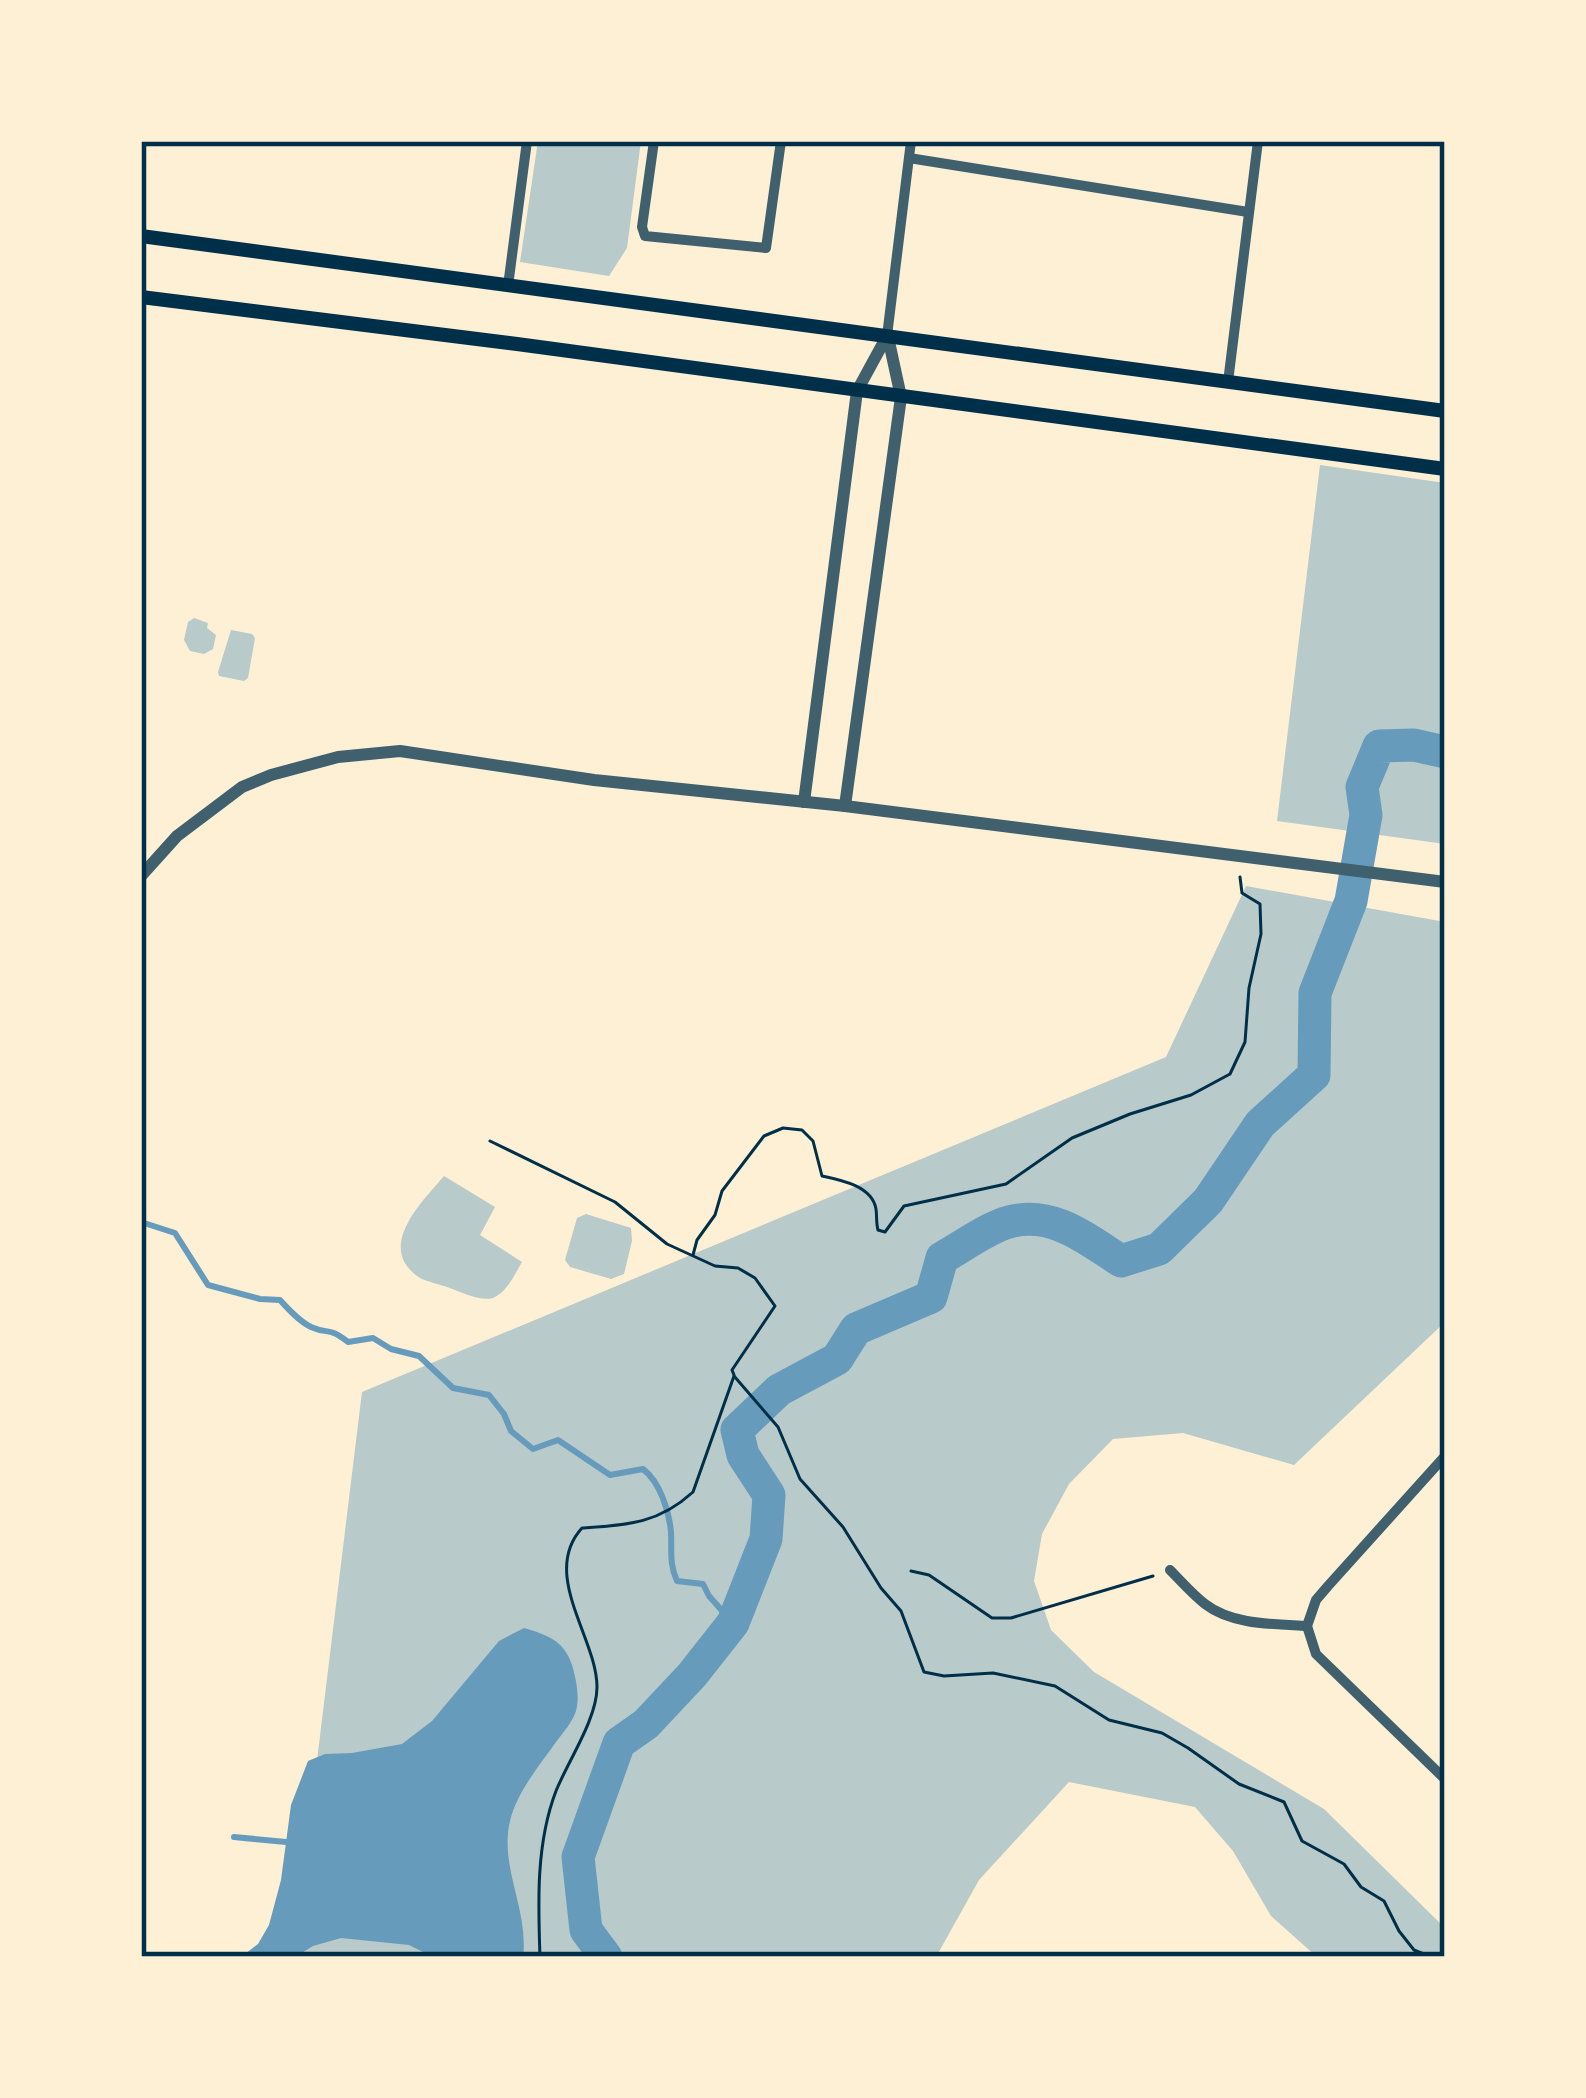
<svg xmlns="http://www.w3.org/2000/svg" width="1586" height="2098" viewBox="0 0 1586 2098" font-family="Barlow,sans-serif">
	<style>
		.green { fill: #b9caca }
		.water { fill: #669bbc }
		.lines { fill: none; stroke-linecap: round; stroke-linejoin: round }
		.stream { stroke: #669bbc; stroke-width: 6 }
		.river { stroke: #669bbc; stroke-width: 33 }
		.path { stroke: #003049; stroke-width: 3 }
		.minor { stroke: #3f606c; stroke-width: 10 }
		.tertiary { stroke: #3f606c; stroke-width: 12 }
		.secondary { stroke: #003049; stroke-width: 14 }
		.neatline { fill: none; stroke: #003049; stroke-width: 4.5 }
	</style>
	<rect width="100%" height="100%" fill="#fdf0d5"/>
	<g class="green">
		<path d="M538,141H641L627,248L609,276L520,262Z"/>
		<path d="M1320,465L1445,483V844L1277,821Z"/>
		<path d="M194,618L208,623L207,628L216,635L213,649L204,654L190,651L184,640L188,622Z"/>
		<path d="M231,630L252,634L255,638L248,678L244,681L219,676L218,672Z"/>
		<path d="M1246,886L1445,922V1322L1294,1465L1183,1433L1113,1439L1069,1484L1042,1534L1034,1581L1051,1630L1094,1672L1324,1809L1445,1928V1957H1317L1271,1916L1233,1851L1195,1807L1069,1782L979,1880L936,1957H293L362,1392L1166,1057Z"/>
		<path d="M444,1176L495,1207L480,1235L522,1262C515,1274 507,1292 493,1298C480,1302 459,1291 447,1287C439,1284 428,1282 420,1278C374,1248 422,1202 444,1176Z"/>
		<path d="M586,1214L631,1228L632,1241L624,1274L611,1279L570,1267L565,1260L577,1218Z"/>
	</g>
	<path class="water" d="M524,1628C547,1635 564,1640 572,1665C576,1679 580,1696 576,1711C573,1721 563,1733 556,1742C539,1766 517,1792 510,1821C499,1867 529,1910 523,1957H433L409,1945L341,1938L313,1946L295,1957H241L258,1944L269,1925L281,1880L291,1805L308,1761L325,1754L352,1753L402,1744L432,1721L499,1641Z"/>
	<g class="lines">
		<g class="stream">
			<path d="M141,1222L175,1233L208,1285L260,1299L280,1300C289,1310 299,1321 311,1327C329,1335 328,1326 348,1342L373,1338L391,1349L419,1356L453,1388L489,1395L504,1414L511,1431L533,1449L558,1440L610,1475L643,1469C660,1482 669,1511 671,1532C672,1550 669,1564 677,1581L703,1584L709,1596L733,1623"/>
			<path d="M234,1837L286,1842"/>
		</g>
		<path class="river" d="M606,1957L586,1930L578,1857L619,1743L646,1724L692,1675L733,1623L766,1539L769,1495L743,1455L737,1430L779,1390L837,1359L856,1329L931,1297L942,1258C960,1248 989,1227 1009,1222C1052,1210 1087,1239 1121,1261L1159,1249L1208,1201L1260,1124L1314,1075L1315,993L1351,901L1366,815L1362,787L1379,746L1414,745L1445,752"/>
		<g class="path">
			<path d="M490,1141L615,1202L667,1244L715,1266L738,1268L755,1278L775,1306L732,1370L734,1375"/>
			<path d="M693,1255L697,1240L715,1215L722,1191L764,1136L783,1128L802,1130L813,1141L822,1176C841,1180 872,1186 876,1209C877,1216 876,1223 878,1230L885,1232L904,1206L1006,1184L1072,1138L1130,1114L1191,1095L1230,1074L1245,1042L1249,988L1261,934L1260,904L1242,893L1240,877"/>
			<path d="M911,1571L929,1575L992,1618H1011L1153,1576"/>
			<path d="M540,1957C538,1902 536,1843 556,1791C568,1761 597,1719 597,1687C597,1638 540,1574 582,1528C627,1525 658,1524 693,1492L734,1376L778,1427L800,1479L843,1527L881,1588L901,1611L924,1672L944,1676L993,1673L1055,1686L1109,1720L1162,1733L1188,1748L1239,1784L1284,1802L1302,1841L1344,1864L1361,1887L1384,1901L1399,1931L1414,1950L1431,1957"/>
		</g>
		<g class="minor">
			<path d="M654,141L642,227L645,236L766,248L781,141"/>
			<path d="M909,158L1248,212"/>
			<path d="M508,286L527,141"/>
			<path d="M887,336L911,141"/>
			<path d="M1228,382L1258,141"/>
			<path d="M1170,1570C1181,1581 1192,1594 1205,1604C1232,1625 1274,1624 1307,1626"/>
			<path d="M1307,1626L1316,1600L1328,1586L1445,1456"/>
			<path d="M1307,1626L1316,1654L1445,1779"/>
		</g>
		<g class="tertiary">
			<path d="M804,802L857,391L887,336"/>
			<path d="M845,806L901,397L888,337"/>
			<path d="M141,876L177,836L242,787L271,775L338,757L400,751L594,780L845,806L1445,882"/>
		</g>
		<g class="secondary">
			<path d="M141,236L1445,411"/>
			<path d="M141,297L517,344L1445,469"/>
		</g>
	</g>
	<rect width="1586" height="2098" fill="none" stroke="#fdf0d5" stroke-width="288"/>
	<rect x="144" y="144" width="1298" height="1810" class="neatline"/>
</svg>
